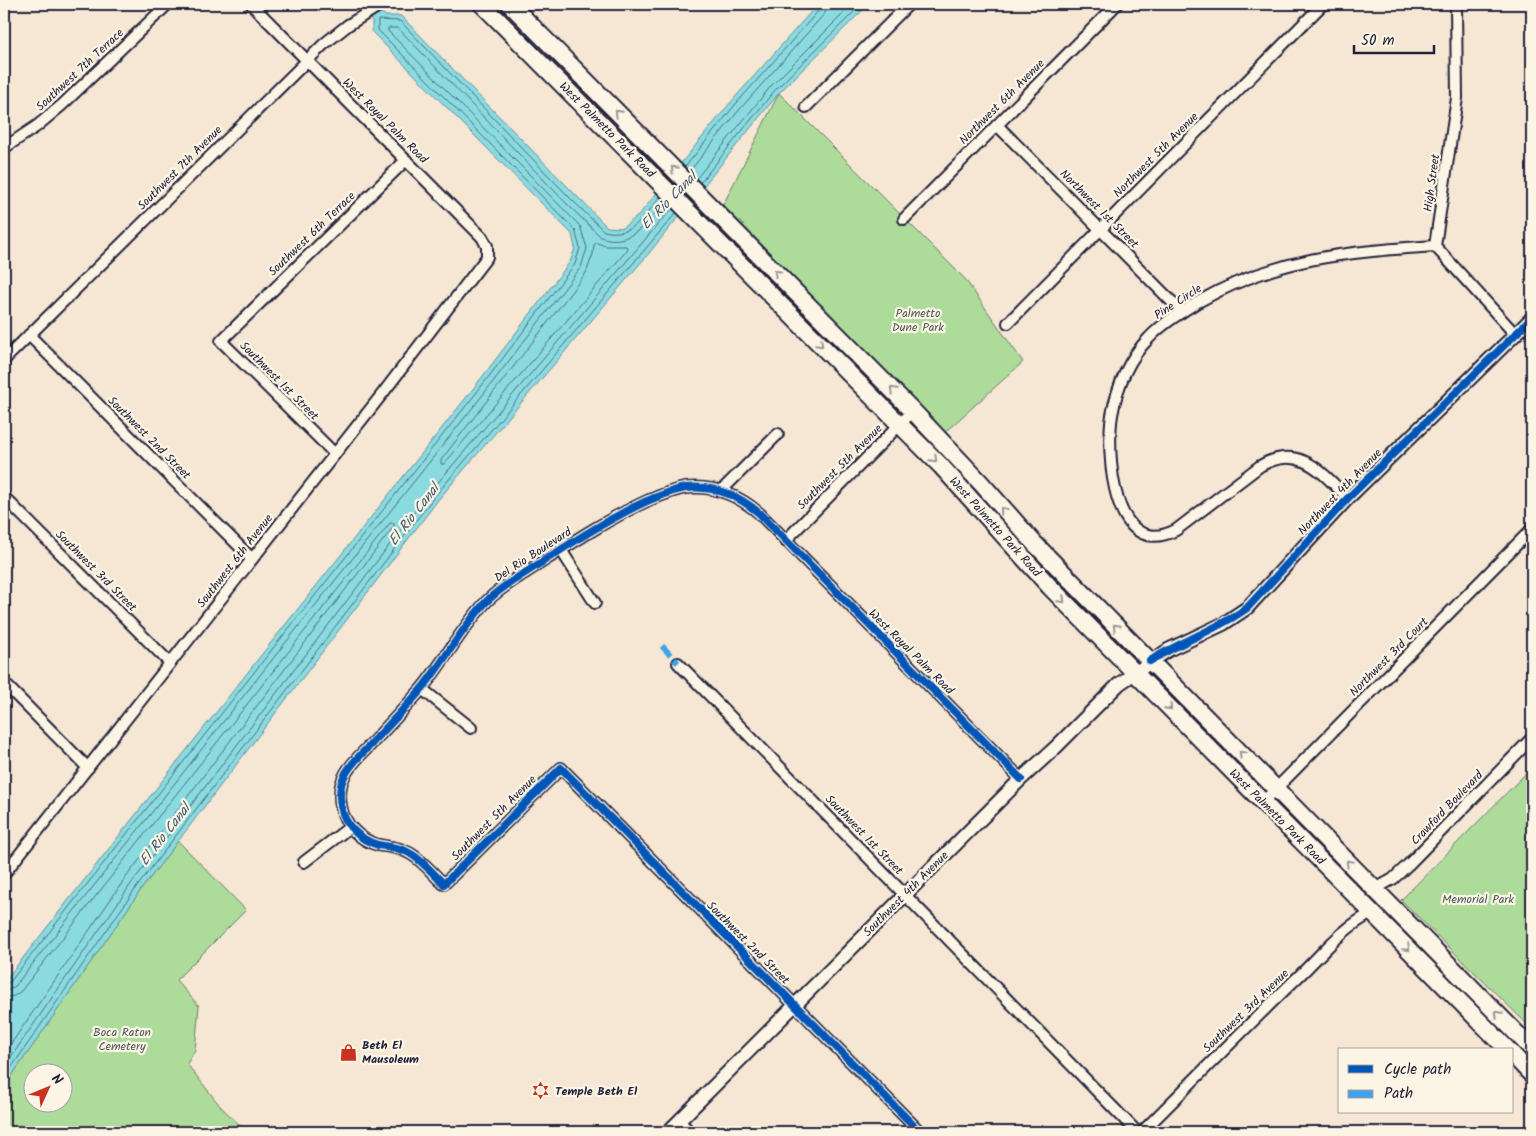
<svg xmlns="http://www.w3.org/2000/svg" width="1536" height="1136" viewBox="0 0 1536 1136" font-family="Kalam,sans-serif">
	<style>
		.green { fill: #addb9a; stroke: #687e6a; fill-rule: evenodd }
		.water { fill: #8adbe0; stroke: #60919e }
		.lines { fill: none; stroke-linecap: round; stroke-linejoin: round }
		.shore { stroke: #4c6c7d; stroke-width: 1 }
		.minor-casing { stroke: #22223b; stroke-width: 14 }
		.tertiary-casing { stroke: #22223b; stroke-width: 16 }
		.primary-casing { stroke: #22223b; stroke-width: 20 }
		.minor { stroke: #fcf5e5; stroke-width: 10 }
		.tertiary { stroke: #fcf5e5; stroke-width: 12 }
		.primary { stroke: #fcf5e5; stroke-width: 16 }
		.quiet { stroke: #3ea2ec; stroke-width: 6; stroke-dasharray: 12 6; stroke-linecap: butt }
		.cycleway-casing { stroke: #fcf5e5; stroke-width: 11 }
		.cycleway { stroke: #0057b8; stroke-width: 8 }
		.oneway { stroke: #9a9698 }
		.labels { text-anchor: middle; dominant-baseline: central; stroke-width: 4.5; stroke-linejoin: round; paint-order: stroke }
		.street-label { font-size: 12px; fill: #22223b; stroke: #fcf5e5 }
		.park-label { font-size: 12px; fill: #4c5a58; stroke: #fcf5e5 }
		.poi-label { font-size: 12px; font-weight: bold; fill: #22223b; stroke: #fcf5e5; text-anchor: start }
		.water-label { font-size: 14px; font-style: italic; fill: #415a6d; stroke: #fcf5e5 }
	</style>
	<rect width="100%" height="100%" fill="#f6e6d4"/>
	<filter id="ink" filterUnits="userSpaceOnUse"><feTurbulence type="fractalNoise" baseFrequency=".02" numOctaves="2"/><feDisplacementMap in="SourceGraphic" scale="10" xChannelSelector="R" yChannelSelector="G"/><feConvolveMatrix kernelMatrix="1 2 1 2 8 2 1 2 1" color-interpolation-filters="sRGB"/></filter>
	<g filter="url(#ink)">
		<g class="green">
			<path d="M779,93L965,279L1023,362L944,433L722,207Z"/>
			<path d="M1532,767V1029L1401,900Z"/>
			<path d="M178,841L246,910L176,980L199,1006L195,1050L187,1064L221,1107L247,1132H6L4,1124V1087L140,891ZM32,1074H62V1104H32Z"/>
		</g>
		<path class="water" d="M356,4H375L385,16H401L607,227L622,228L638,216L731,102L818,4H869L779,93L650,252L438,500L140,891L4,1087V982L270,644L473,389L570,262L575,248L572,234L372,32V21Z"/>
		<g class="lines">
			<g class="shore">
				<path d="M685,167L735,105L820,9L821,4"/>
				<path d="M689,172L740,109L825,13L827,4"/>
				<path d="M696,179L771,86L853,4"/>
				<path d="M700,183L775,90L862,4"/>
				<path d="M597,243L606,246H626L628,249L444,464H441V460L586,273L593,254L594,245Z"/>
				<path d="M4,985L10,982L274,647L477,392L575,264L580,248L575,230L378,30V20L400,21L571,199L604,231C632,238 645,216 660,197"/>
				<path d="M4,991L9,990L15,986L279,651L482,396L581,267L587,248L580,226L388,31V28H398L567,204L601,237C630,248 649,221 665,201"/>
				<path d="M4,998L14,996L21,991L390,523H394V526L124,880L4,1054"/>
				<path d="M4,1067L131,884L429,493L672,208"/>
				<path d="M4,1078L136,888L434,497L676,213"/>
			</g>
			<defs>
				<g id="minor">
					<path d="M1456,4L1457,98L1435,246L1515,334"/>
					<path d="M806,107L909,4"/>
					<path d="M997,125L1182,312"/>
					<path d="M4,148L37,126L62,105L168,4"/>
					<path d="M904,219L1117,4"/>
					<path d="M1008,323L1323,4"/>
					<path d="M29,335L252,559"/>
					<path d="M4,360L324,44L348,25L382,4"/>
					<path d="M335,454L221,341L406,160"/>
					<path d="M721,491L778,434"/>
					<path d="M4,497L170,663"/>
					<path d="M1348,498C1321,472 1300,443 1260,466L1176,530C1112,562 1106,453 1112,415C1117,387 1129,358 1149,338C1163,323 1181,312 1198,302C1276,257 1348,252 1435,246"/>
					<path d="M785,541L913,411"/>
					<path d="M561,550L595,603"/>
					<path d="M678,663L1137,1132"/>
					<path d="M4,683L88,768"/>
					<path d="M422,689L471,728"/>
					<path d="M1263,802L1532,529"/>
					<path d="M304,862L350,827"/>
					<path d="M4,874L383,393L487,257V246L482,237L251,4"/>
					<path d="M1375,889L1393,879L1408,865L1532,738"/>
					<path d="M679,1121L690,1132"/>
					<path d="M920,1132L561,768L444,884C433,874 423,861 411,854C400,847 389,847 378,845C360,840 344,825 341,806C339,795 340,783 346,773C353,761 364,752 373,742C389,725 404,709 419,692C444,663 461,628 487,601C503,585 524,574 542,562C576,540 610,518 647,501C660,496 672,490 686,488C714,485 738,495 759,513L1021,779"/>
					<path d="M1142,1132C1194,1080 1245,1028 1298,977C1322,954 1342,928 1372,913"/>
				</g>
				<path id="tertiary" d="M668,1132L1021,779L1056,747L1119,684L1168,650L1223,624L1247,608L1348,498L1532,318"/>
				<g id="primary">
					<path d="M482,4L941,466L1050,587L1508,1050"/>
					<path d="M510,4L913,411L981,483L1034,543L1532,1049"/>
					<path d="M1512,1054L1532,1075"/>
				</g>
			</defs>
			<use href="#minor" class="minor-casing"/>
			<use href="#tertiary" class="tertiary-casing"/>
			<use href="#primary" class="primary-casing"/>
			<use href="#minor" class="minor"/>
			<use href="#tertiary" class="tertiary"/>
			<use href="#primary" class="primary"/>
			<path class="quiet" d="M662,646L678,663"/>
			<defs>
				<g id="cycleway">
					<path d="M1150,661C1181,641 1217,630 1247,608L1348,498L1532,318"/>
					<path d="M920,1132L561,768L444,884C433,874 423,861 411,854C400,847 389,847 378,845C360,840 344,825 341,806C339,795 340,783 346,773C353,761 364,752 373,742C389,725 404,709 419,692C444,663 461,628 487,601C503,585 524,574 542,562C576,540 610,518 647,501C660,496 672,490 686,488C714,485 738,495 759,513L1021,779"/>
				</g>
			</defs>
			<use href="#cycleway" class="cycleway-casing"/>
			<use href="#cycleway" class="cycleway"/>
		</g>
		<defs><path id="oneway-chevron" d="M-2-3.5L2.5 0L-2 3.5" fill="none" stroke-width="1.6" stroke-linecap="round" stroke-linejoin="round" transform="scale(1.25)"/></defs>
		<g class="oneway">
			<use href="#oneway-chevron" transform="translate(618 113) rotate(-135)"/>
			<use href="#oneway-chevron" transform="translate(674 169) rotate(-135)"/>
			<use href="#oneway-chevron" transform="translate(777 273) rotate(-135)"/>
			<use href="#oneway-chevron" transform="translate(820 344) rotate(45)"/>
			<use href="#oneway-chevron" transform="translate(893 390) rotate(-135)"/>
			<use href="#oneway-chevron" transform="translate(934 459) rotate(45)"/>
			<use href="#oneway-chevron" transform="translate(1003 510) rotate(-130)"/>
			<use href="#oneway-chevron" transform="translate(1062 600) rotate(45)"/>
			<use href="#oneway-chevron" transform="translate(1116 627) rotate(-135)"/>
			<use href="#oneway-chevron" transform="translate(1169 707) rotate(46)"/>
			<use href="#oneway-chevron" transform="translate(1242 754) rotate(-134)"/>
			<use href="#oneway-chevron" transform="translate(1349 863) rotate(-135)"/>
			<use href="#oneway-chevron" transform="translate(1407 948) rotate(45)"/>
			<use href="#oneway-chevron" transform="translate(1498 1014) rotate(-135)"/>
		</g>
	</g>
	<defs>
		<symbol id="shop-bare" viewBox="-9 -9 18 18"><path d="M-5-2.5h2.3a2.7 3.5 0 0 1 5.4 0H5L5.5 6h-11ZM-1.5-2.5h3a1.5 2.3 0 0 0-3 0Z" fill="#c8321e" stroke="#fcf5e5" stroke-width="2.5" paint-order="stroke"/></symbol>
		<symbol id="synagogue-bare" viewBox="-9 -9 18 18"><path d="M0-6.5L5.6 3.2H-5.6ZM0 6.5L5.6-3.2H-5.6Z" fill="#c8321e" stroke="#fcf5e5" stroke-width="2.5" paint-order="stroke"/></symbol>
	</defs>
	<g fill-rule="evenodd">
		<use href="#shop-bare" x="336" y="1040" width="25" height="25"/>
		<use href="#synagogue-bare" x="528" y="1078" width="25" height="25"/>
	</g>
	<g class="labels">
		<g class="street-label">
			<text transform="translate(80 70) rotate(-43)">Southwest 7th Terrace</text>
			<text transform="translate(1002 102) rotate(-45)">Northwest 6th Avenue</text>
			<text transform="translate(385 121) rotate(45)">West Royal Palm Road</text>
			<text transform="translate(607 130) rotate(45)">West Palmetto Park Road</text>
			<text transform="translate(1156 155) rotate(-45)">Northwest 5th Avenue</text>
			<text transform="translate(180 168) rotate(-45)">Southwest 7th Avenue</text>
			<text transform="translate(1432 183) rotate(-82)">High Street</text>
			<text transform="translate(1099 209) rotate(45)">Northwest 1st Street</text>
			<text transform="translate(312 234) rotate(-44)">Southwest 6th Terrace</text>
			<text transform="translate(1178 302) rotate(-33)">Pine Circle</text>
			<text transform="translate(279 381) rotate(45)">Southwest 1st Street</text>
			<text transform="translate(149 438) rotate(45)">Southwest 2nd Street</text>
			<text transform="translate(840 467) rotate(-45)">Southwest 5th Avenue</text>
			<text transform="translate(1340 492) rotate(-46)">Northwest 4th Avenue</text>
			<text transform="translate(995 527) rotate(48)">West Palmetto Park Road</text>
			<text transform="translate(533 555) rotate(-33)">Del Rio Boulevard</text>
			<text transform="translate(235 561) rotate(-52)">Southwest 6th Avenue</text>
			<text transform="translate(96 571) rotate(45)">Southwest 3rd Street</text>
			<text transform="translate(911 652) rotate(45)">West Royal Palm Road</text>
			<text transform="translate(1389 657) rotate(-45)">Northwest 3rd Court</text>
			<text transform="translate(1447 808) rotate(-46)">Crawford Boulevard</text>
			<text transform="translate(1277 817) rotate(45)">West Palmetto Park Road</text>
			<text transform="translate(494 818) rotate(-45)">Southwest 5th Avenue</text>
			<text transform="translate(864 835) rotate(46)">Southwest 1st Street</text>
			<text transform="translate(906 894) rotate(-45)">Southwest 4th Avenue</text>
			<text transform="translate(748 943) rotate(45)">Southwest 2nd Street</text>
			<text transform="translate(1246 1011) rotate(-44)">Southwest 3rd Avenue</text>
		</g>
		<g class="park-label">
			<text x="918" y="313">Palmetto<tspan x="918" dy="14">Dune Park</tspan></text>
			<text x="1478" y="899">Memorial Park</text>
			<text x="122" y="1032">Boca Raton<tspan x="122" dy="14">Cemetery</tspan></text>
		</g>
		<g class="poi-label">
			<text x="362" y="1045">Beth El<tspan x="362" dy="14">Mausoleum</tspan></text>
			<text x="555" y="1091">Temple Beth El</text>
		</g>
		<g class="water-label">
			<text transform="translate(669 201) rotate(-46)">El Rio Canal</text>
			<text transform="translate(414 515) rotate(-52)">El Rio Canal</text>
			<text transform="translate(165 835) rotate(-52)">El Rio Canal</text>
		</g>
	</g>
	<rect width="1536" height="1136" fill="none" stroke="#fcf5e5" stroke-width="20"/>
	<rect x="10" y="10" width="1516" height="1116" fill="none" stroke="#22223b" stroke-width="2" filter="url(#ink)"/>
	<rect x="1338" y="1048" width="175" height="65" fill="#fcf5e5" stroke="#a5a1a1"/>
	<rect x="1348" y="1065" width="25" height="8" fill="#0057b8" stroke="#a5a1a1"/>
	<text x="1384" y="1074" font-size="15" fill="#22223b">Cycle path</text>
	<rect x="1348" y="1090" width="25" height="8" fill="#3ea2ec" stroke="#a5a1a1"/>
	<text x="1384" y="1098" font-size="15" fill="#22223b">Path</text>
	<g transform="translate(48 1088) rotate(46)"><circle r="24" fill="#fcf5e5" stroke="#a5a1a1"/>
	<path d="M0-4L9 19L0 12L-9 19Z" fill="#c8321e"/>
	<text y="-8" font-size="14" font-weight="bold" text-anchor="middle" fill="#22223b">N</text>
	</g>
	<path d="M1354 45v8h80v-8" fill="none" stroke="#22223b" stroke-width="2.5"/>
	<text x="1361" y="45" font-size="15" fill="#22223b" stroke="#fcf5e5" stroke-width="4" paint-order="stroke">50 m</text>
</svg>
